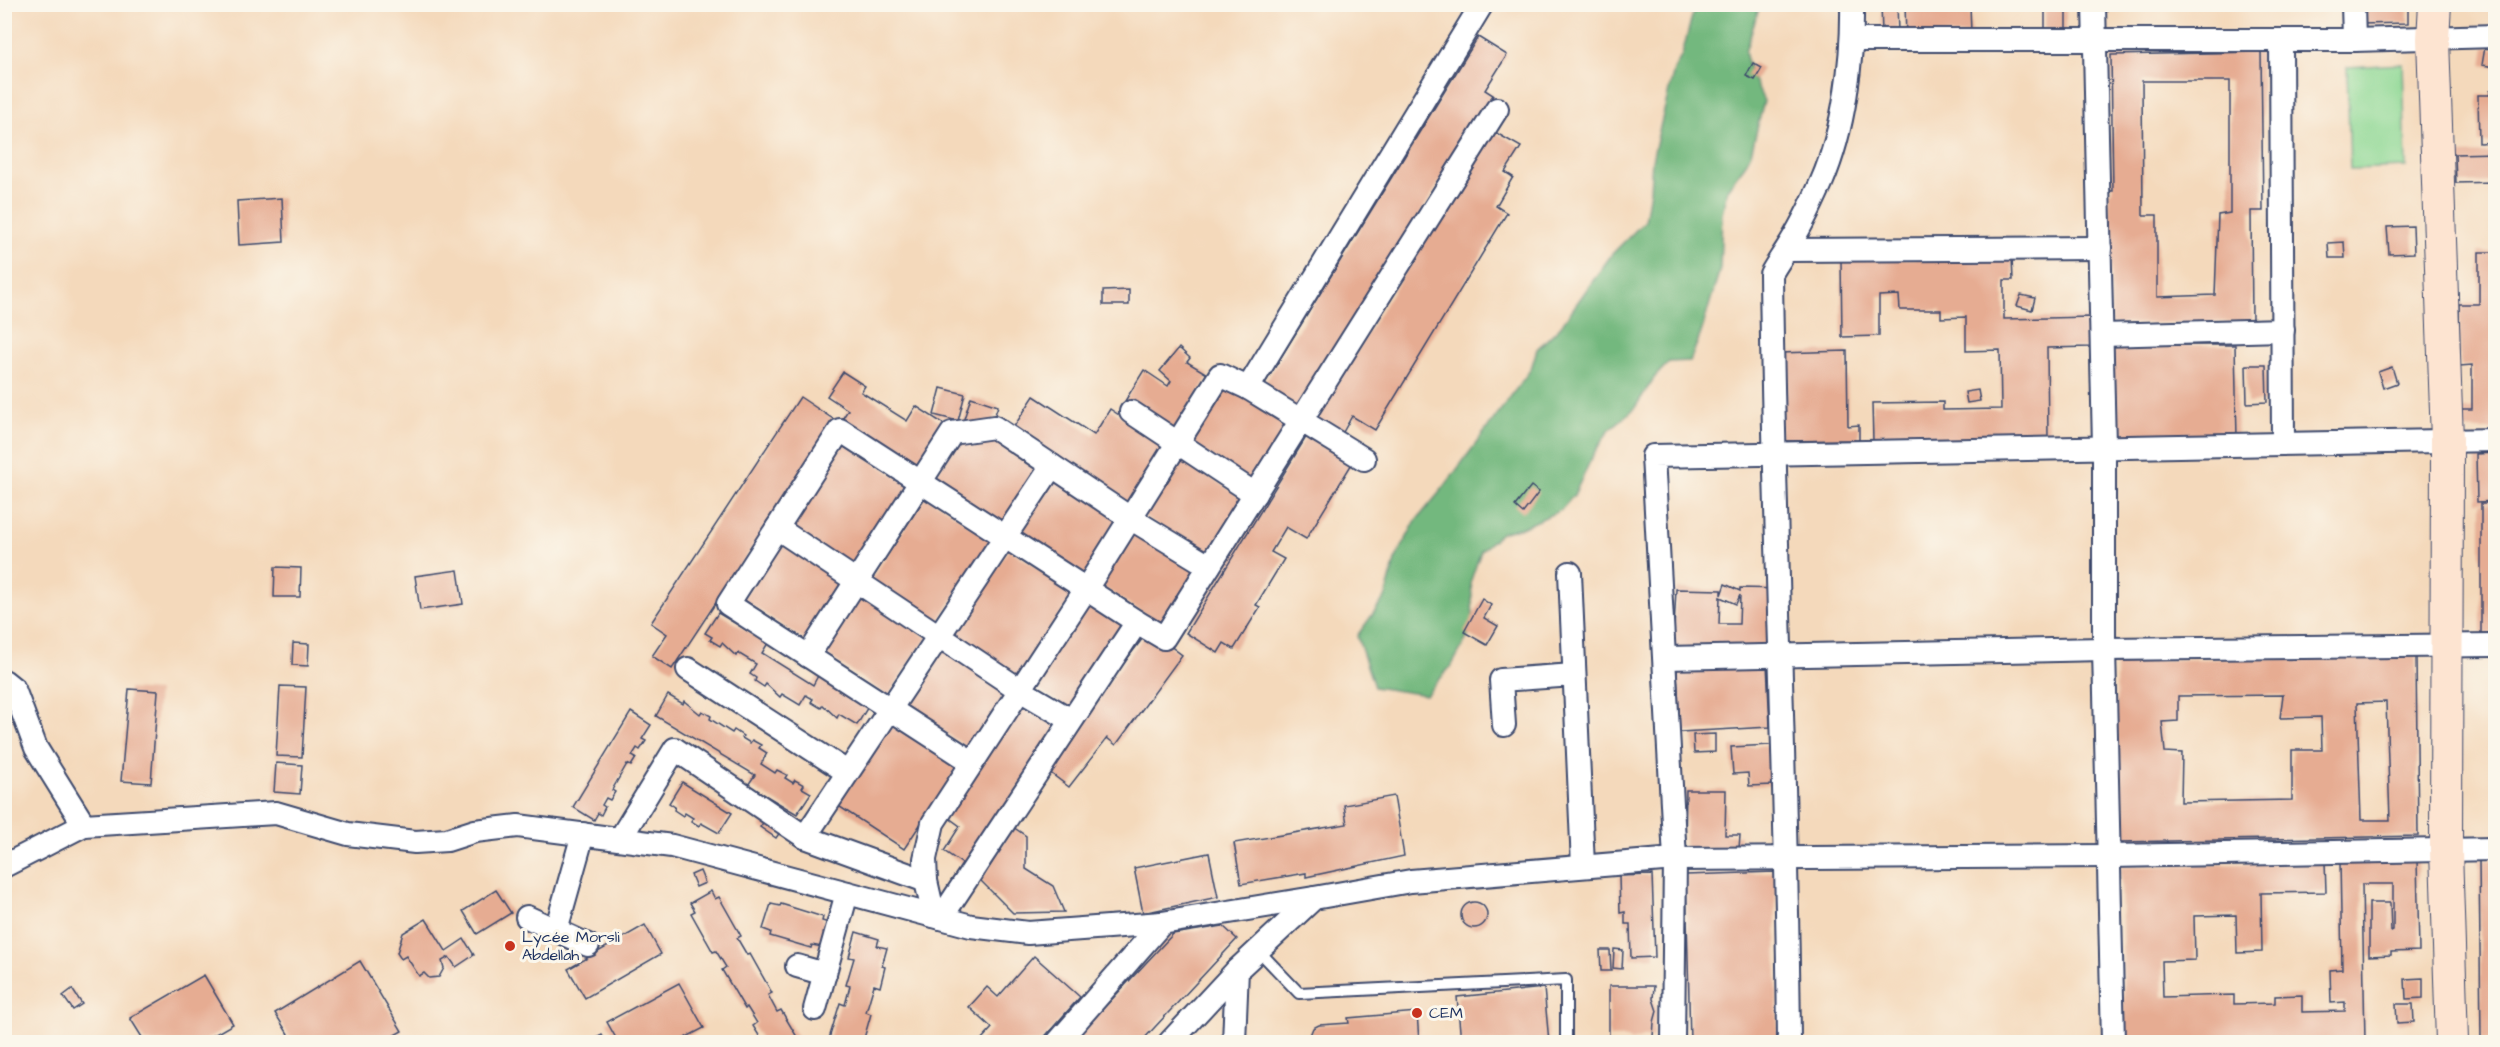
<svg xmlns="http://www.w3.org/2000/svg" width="2500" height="1047" viewBox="0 0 2500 1047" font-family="'Architects Daughter',sans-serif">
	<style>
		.green { fill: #8fd894; stroke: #558479; stroke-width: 1.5 }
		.forest { fill: #73b87e; stroke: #47746e; stroke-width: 1.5 }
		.building { fill: #e6ac92; fill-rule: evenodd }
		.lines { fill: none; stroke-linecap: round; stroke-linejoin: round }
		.lane-casing { stroke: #3c486c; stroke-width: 14 }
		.street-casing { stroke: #3c486c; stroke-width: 26 }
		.secondary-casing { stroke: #3c486c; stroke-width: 34 }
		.lane { stroke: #fff; stroke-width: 10 }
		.street { stroke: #fff; stroke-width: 22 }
		.secondary { stroke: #fde4d1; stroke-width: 32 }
		.poi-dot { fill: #c8321e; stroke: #fbf7ec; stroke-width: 2 }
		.labels { text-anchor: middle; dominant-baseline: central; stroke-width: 6; stroke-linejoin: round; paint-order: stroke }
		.poi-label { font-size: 16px; fill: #1b2f5e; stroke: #fbf7ec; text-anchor: start }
	</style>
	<rect width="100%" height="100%" fill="#fbf7ec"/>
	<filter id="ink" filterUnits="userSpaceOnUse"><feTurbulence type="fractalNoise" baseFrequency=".0167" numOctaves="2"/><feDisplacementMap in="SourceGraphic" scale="12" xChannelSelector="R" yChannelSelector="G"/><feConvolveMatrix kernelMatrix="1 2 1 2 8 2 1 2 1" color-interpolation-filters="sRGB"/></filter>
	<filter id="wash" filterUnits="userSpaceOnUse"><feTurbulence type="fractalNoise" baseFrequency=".008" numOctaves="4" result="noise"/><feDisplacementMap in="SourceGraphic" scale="24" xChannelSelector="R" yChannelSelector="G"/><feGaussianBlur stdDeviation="1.35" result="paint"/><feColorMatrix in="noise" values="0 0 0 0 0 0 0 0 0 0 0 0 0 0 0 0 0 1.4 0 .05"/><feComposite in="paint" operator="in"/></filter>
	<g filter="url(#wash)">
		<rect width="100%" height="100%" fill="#f4d9bb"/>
		<path class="green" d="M2403,64L2406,167L2350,169L2347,67Z"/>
		<path class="forest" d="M1695,5H1760L1745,52L1751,74L1764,101L1751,153L1745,165L1727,189L1722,214L1720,269L1701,333L1690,361L1669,362L1654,378L1634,409L1609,430L1594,453L1574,495L1561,510L1526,526L1501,533L1481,551L1471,580L1473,619L1468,636L1452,665L1426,695L1374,687L1357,636L1386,596L1395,560L1415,522L1444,487L1531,369L1537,349L1560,327L1612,254L1645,221L1650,191L1652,160L1674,70L1682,55Z"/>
		<g id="blocks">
			<g class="building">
				<path d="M1881,4H1897L1898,32L1882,33Z"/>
				<path d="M1905,4H1970L1971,34L1906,37Z"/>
				<rect x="2045" y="4" width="21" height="28"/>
				<path d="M2359,4H2408V23L2360,24Z"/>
				<path d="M1478,37L1507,55L1485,90L1493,95L1299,411L1262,388Z"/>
				<path d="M2485,47L2496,49V67L2482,65Z"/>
				<path d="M2261,52L2263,211H2251L2252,321L2111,324L2109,191H2113L2111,55ZM2142,81H2230V213L2218,215L2215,295L2157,297V215H2143Z"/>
				<path d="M1753,63L1762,68L1755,80L1746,76Z"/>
				<path d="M2490,91H2496V142L2479,143L2478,95H2490Z"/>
				<path d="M1491,130L1521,147L1505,172L1513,177L1496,206L1507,213L1375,430L1352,416L1342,434L1316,418Z"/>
				<path d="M2496,153V182L2456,183L2455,154Z"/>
				<path d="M282,198L284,242L239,245L237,201Z"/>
				<path d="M2413,226L2414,253L2389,254L2387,227Z"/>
				<path d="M2344,242L2345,258H2329L2328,243Z"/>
				<path d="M2479,252H2496V430H2459V409H2472V365L2460,366L2459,304H2479Z"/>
				<path d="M2012,257L2013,280H2004V319L2090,317L2091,347L2047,348L2048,438L1873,441L1872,403L1943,402V410L2001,409L2000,350L1966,351V317L1941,318V310H1900L1899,295L1879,296V336L1842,337L1841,260Z"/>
				<path d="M1129,290V305H1103V291Z"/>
				<path d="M2021,295L2035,298L2032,310L2017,306Z"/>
				<path d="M2111,345H2235L2237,438L2110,437Z"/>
				<path d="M1179,348L1190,358L1187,362L1209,375L1175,431L1125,401L1144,370L1168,386L1171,381L1160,371Z"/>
				<path d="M1847,351L1848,426L1859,425V440L1780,441L1779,353Z"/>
				<path d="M2246,365H2266L2267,402L2247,403Z"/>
				<path d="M2392,367L2397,383L2383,388L2378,372Z"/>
				<path d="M843,372L865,386L861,392L907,421L916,406L950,428L923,472L841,421L848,410L827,396Z"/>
				<path d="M1224,382L1291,426L1253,483L1186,440Z"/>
				<path d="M941,388L965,394L958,421L934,415Z"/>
				<path d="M1978,390L1980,401L1967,403L1965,392Z"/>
				<path d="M1034,396L1094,435L1110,409L1168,448L1130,506L1013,428Z"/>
				<path d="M800,397L836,421L672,669L652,656L667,634L651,623Z"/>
				<path d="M971,397L998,406L988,434L962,425Z"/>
				<path d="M1308,434L1353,462L1306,539L1286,527L1271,552L1284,559L1256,605L1260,607L1234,649L1224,643L1218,653L1186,633Z"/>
				<path d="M993,436L1041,468L1002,526L933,480L959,441Z"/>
				<path d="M844,442L910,486L854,570L788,526Z"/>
				<path d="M2496,453V501L2477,502L2476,454Z"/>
				<path d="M1177,456L1244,499L1206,557L1140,513Z"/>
				<path d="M1056,475L1123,519L1085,577L1018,533Z"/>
				<path d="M1531,486L1539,492L1523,513L1515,506Z"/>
				<path d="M926,496L992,539L937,623L871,580Z"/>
				<rect x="2481" y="503" width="15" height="130"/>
				<path d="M1135,525L1201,569L1163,626L1097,583Z"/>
				<path d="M782,541L845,583L806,641L743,599Z"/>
				<path d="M1009,549L1075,593L1019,677L953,633Z"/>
				<path d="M275,567L301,568L300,597H274Z"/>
				<path d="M458,570L463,604L420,610L415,576Z"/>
				<path d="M1725,584L1740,591V588L1784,589L1769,654L1673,651L1676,589L1721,590V595ZM1740,595L1739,624H1719L1720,597L1736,604Z"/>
				<path d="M861,595L927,638L888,696L823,652Z"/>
				<path d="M1482,599L1491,605L1484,618L1498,626L1487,645L1464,632Z"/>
				<path d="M1086,600L1126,626L1071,710L1031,684Z"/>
				<path d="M718,613L768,643L762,653L813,685L819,674L869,705L857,725L839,714L837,718L823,705L821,708L811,702L813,699L806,695L800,705L782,694L780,697L766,684L764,687L755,681L756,678L750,674L756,664L738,653L736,656L722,643L720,646L710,640L712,637L705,633Z"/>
				<path d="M1149,630L1182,655L1116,745L1107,738L1069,787L1044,768Z"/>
				<path d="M293,643L309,644L308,666L292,665Z"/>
				<path d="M942,647L1009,692L971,750L904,705Z"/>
				<path d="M2416,655L2418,836L2119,842L2116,661ZM2283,695L2280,718L2321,717L2322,750H2292V800L2181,802L2182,753L2165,752L2162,722L2178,721V696ZM2386,702L2390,820H2361L2357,703Z"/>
				<path d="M1767,664L1770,727L1680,732L1677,669Z"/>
				<path d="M280,686L306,687L302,757L276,756Z"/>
				<path d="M129,689L158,691L151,783L121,781Z"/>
				<path d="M668,695L683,704L684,701L700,714L702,711L711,716L710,719L732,733L734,730L743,736L742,738L750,743L752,740L761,745L759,748L767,753L761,764L775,773L777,770L787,775L785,778L793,783L795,780L804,785L802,788L811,793L797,814L748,785L755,775L656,716Z"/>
				<path d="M1022,698L1061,724L967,867L944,851L960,826L945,815Z"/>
				<path d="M631,712L651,725L642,739L646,741L640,750L637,748L632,756L636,758L631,766L627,764L612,790L615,792L610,800L606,798L602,805L605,807L601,815L598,813L594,820L573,807Z"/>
				<path d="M893,720L960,764L904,849L837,805Z"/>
				<path d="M1715,734V752L1694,753L1693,735Z"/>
				<path d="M1771,745L1773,785L1749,786L1748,773L1733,774L1731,747Z"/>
				<path d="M276,763L302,765L300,794L274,792Z"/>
				<path d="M682,782L732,813L719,833L701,823L699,826L691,821L693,818L685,813L683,816L674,810L675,807L669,803Z"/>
				<path d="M1686,790H1726L1725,835H1740L1739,849H1685Z"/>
				<path d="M1394,796L1404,856L1306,877V873L1241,884L1234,843L1347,824L1344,805Z"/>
				<path d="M769,814L785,825L776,838L760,827Z"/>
				<path d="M1013,827L1026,836V869L1053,886L1064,912L1013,913L981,881Z"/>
				<path d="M1209,853L1218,897L1143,913L1134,868Z"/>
				<path d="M2417,859L2419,951L2391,952V955L2369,956V903H2390L2391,931L2393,930V884H2362L2365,1042H2124L2121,867L2325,862L2326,892L2261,893L2262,952L2237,953L2236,915L2194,916L2195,960L2162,961L2163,997L2234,995V1004L2275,1003V996L2302,995V1012L2345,1011V1002L2331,1003L2330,970L2342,969L2340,861Z"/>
				<path d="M2479,860H2496V1040H2481Z"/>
				<path d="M700,871L705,883L696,887L691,875Z"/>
				<path d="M1775,872L1778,1042H1690L1686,875Z"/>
				<path d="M1652,875L1655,957L1631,958L1630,924H1625V912L1620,913L1619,876Z"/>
				<path d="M496,890L511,913L477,934L463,911Z"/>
				<path d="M711,891L715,899L719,897L741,936L737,938L747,955L750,954L772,993L768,995L777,1012L781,1010L800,1042H763L753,1026L757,1023L747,1007L745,1009L722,970L726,967L716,951L713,952L691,913L695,911L690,903Z"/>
				<circle cx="1474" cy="915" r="13"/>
				<path d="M771,904L780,906L781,904L823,917L822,921L829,923L822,947L812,945L811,948L770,936L771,932L763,929Z"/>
				<path d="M426,919L446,951L464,939L474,955L456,967L449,957L442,961L444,968L439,977L429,978L424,973L419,976L406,956L401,959L397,953L403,933Z"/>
				<path d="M645,925L661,954L585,998L568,969Z"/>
				<path d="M1223,926L1237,939L1141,1042H1072L1173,934Z"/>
				<path d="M856,932L879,939L877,946L887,948L882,966L885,967L880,987L874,985L866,1012L871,1014L863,1042H828L840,1003L845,1005L850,986L846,985L854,958L849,957Z"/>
				<path d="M1614,949L1623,950L1622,969L1613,968Z"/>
				<path d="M1600,950H1610L1611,971H1601Z"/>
				<path d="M1034,956L1080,997L1040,1042H979L992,1028L969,1007L987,987L998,997Z"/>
				<path d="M360,961L402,1031L382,1042H293L275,1013Z"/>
				<path d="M204,975L233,1024L202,1042H145L130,1018Z"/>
				<path d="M2423,978V998L2406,999L2405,979Z"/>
				<path d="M679,983L704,1028L677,1042H613L617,1040L607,1022Z"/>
				<path d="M1609,986H1654L1653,999L1657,1011L1654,1022L1653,1037H1643L1632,1041L1620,1037H1609Z"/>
				<path d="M1544,988L1549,1042H1461L1457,997Z"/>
				<path d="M72,989L82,1004L73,1010L63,996Z"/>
				<path d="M2396,1004H2413L2414,1022L2397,1023Z"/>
				<path d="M1417,1012L1419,1042H1300L1308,1040L1313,1028L1319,1025L1349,1023L1348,1018Z"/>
				<path d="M602,1035L606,1042H588Z"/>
			</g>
		</g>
	</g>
	<g filter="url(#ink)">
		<use href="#blocks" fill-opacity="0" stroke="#3c486c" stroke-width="1.5"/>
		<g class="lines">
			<defs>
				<path id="lane" d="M1259,951L1299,993L1566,980V1042"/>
				<g id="street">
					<path d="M2094,4L2104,446V649L2113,1042"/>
					<path d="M2353,4L2354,40"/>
					<path d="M1852,40H2354L2496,36"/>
					<path d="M2281,40L2283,443"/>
					<path d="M1787,250L2100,248"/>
					<path d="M2102,335L2283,330"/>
					<path d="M1248,388L1482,4"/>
					<path d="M1131,412L1255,494"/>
					<path d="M777,528L1020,690L1071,720"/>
					<path d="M1570,573L1583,866"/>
					<path d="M808,656L952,433L994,427L1130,518L1209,566"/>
					<path d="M1666,658L2104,649L2496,645"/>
					<path d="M688,669L847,772"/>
					<path d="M4,681L14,689L36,748L84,825"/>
					<path d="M1504,725L1501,680L1574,675"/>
					<path d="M972,762L728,604L840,430L1137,622L1164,638L1497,109"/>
					<path d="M805,837L1052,466"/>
					<path d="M620,839L675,749L805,837L926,881"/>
					<path d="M4,866L84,825L276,813L348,834L415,842L447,840L475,831L518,826L672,846L971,926L1028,933L1162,923L1314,898"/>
					<path d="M934,916L926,881L925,859L933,823L1086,589L1220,375L1248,388L1364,459"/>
					<path d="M527,917L588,945"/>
					<path d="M941,918L1137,622"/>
					<path d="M556,930L583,834"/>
					<path d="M797,966L825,974"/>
					<path d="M815,1009L847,893"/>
					<path d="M1058,1042L1162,923"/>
					<path d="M1170,1042L1237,970L1314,898L1411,881L1675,859L2110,856L2496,849"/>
					<path d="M1234,1042L1237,970"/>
					<path d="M1673,1042L1675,859L1653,456L2496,440"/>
					<path d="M1789,1042C1787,786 1774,530 1771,274C1776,265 1781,258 1786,250C1800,229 1812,204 1822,181C1844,130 1853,60 1852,4"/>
				</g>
				<path id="secondary" d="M2435,4L2433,39L2447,440L2446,850L2452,1042"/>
			</defs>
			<use href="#lane" class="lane-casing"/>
			<use href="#street" class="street-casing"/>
			<use href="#secondary" class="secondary-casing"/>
			<use href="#lane" class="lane"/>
			<use href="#street" class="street"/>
			<use href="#secondary" class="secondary"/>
		</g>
	</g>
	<g class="poi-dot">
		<circle cx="510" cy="946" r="6"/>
		<circle cx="1417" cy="1013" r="6"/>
	</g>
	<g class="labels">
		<g class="poi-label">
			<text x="522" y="937">Lycée Morsli<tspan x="522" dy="18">Abdellah</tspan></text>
			<text x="1429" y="1013">CEM</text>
		</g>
	</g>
	<rect width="2500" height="1047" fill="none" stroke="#fbf7ec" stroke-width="24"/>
</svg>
